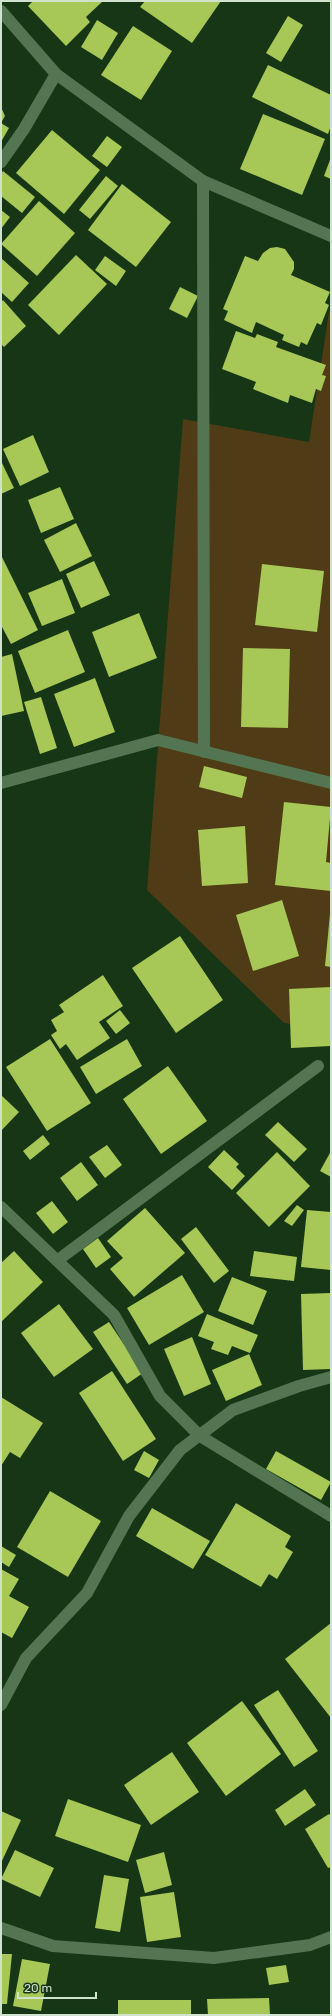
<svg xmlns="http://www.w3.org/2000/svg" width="332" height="2016" viewBox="0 0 332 2016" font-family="Rubik,sans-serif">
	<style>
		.green { fill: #4f3c16 }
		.building { fill: #a7c757 }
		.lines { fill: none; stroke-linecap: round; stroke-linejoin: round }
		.minor { stroke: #537551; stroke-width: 12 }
	</style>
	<rect width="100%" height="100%" fill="#163615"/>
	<path class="green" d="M329,312L331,313V1031L284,1023L147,890L183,419L309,442Z"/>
	<g class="building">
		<path d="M33,1H103L86,17L90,22L66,46L28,6Z"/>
		<path d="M145,1H221L192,43L140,7Z"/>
		<path d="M288,16L303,25L281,62L266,53Z"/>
		<path d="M97,20L118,33L102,60L81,47Z"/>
		<path d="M133,26L172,51L141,100L101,75Z"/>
		<path d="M268,65L331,95V126L328,134L252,97Z"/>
		<path d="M1,107L5,116L1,123L9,128L1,142Z"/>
		<path d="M263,114L325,139L302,195L240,169Z"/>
		<path d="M52,130L100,170L64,214L16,173Z"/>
		<path d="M107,136L122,147L107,167L92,156Z"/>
		<path d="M331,157V179L324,176Z"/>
		<path d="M3,171L35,197L22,213L1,196V174Z"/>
		<path d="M106,176L118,186L90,219L79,210Z"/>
		<path d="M122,184L171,222L136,267L88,230Z"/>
		<path d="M39,201L75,233L37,276L1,244Z"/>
		<path d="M1,210L10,217L1,229Z"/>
		<path d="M277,247L285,249L294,262V269L291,275L330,292L325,303L329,305L321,325L317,323L307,345L301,342L299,347L282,340L284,335L256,322L252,333L224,320L228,311L223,309L245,256L258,261L263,253L270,248Z"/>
		<path d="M76,255L107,284L59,335L28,305Z"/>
		<path d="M105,256L126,271L116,286L95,270Z"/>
		<path d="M1,258L29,283L12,302L1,292Z"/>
		<path d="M180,287L198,296L187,318L169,309Z"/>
		<path d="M3,300L26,326L4,347L1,344V302Z"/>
		<path d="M236,331L255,338L257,334L278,342L276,347L326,365L322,375L326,376L321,391L316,389L312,403L290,395L288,403L253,389L256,382L222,369Z"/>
		<path d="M33,435L49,472L20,486L3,449Z"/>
		<path d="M1,461L14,488L1,494Z"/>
		<path d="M60,487L74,519L41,533L28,500Z"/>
		<path d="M76,523L92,556L60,572L44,540Z"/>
		<path d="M1,555L38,630L11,644L1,625Z"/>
		<path d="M94,561L110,595L81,608L66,574Z"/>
		<path d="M262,564L324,571L317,632L255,625Z"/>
		<path d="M62,579L75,613L42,626L28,593Z"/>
		<path d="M139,613L157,658L109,677L92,632Z"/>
		<path d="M68,630L85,672L35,693L18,651Z"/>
		<path d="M243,648L290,649L288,728L241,727Z"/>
		<path d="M12,654L24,711L1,716V657Z"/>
		<path d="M95,678L115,732L74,747L54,694Z"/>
		<path d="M41,697L57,748L40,754L24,702Z"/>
		<path d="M204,766L247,777L242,798L199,787Z"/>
		<path d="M284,802L331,807L326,862L331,863V891L275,885Z"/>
		<path d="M245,826L248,883L202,886L198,830Z"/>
		<path d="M282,900L299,956L253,971L236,915Z"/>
		<path d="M330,914H331V967L325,966Z"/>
		<path d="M180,936L223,1000L176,1033L132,968Z"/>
		<path d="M103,975L123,1006L99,1022L110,1038L77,1060L66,1044L60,1049L51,1035L57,1031L51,1020L64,1012L59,1005Z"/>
		<path d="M331,987V1046L291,1048L289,989Z"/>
		<path d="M120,1010L130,1023L116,1034L106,1021Z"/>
		<path d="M50,1039L91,1103L47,1131L6,1067Z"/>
		<path d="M127,1039L142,1066L96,1094L80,1067Z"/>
		<path d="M168,1066L207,1121L161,1154L123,1099Z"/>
		<path d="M1,1095L19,1112L1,1131Z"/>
		<path d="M278,1122L307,1149L294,1162L265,1135Z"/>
		<path d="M43,1135L50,1144L30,1160L23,1151Z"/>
		<path d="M107,1145L122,1165L105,1178L89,1157Z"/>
		<path d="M224,1150L239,1164L236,1167L245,1176L232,1190L208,1167Z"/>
		<path d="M331,1151V1177L320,1171Z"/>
		<path d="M277,1152L310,1186L269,1227L236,1193Z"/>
		<path d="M81,1162L98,1185L77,1201L60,1178Z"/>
		<path d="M52,1201L68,1222L53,1234L36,1213Z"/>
		<path d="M297,1205L304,1210L292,1226L284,1221Z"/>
		<path d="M145,1208L185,1253L134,1297L110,1269L123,1258L107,1241Z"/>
		<path d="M307,1210L331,1212V1270L301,1267Z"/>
		<path d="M196,1227L229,1271L214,1283L181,1239Z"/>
		<path d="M98,1238L111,1257L96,1268L83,1249Z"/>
		<path d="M14,1251L43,1282L1,1322V1263Z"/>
		<path d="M254,1251L297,1257L294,1281L250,1276Z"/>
		<path d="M182,1275L204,1312L149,1345L127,1308Z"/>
		<path d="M232,1277L267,1291L253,1325L218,1311Z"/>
		<path d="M331,1293V1369L303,1370L301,1294Z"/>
		<path d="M59,1304L93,1349L54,1377L21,1333Z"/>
		<path d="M207,1314L258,1335L250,1353L232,1346L228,1355L211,1349L214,1342L198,1336Z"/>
		<path d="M109,1322L143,1373L127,1384L93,1332Z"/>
		<path d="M192,1337L211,1384L184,1396L164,1349Z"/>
		<path d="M249,1354L262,1385L226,1401L212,1370Z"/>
		<path d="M112,1371L156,1439L123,1461L79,1393Z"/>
		<path d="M1,1397L43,1423L20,1458L10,1452L1,1466Z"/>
		<path d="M144,1451L159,1460L149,1478L134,1470Z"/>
		<path d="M276,1451L331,1482L321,1500L266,1469Z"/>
		<path d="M50,1491L101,1521L68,1577L17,1547Z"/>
		<path d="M236,1503L291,1536L285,1547L293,1552L277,1579L269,1574L261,1587L205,1555Z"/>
		<path d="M152,1508L210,1541L193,1569L136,1536Z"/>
		<path d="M1,1546L16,1555L9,1567L1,1562Z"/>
		<path d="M1,1569L19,1579L9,1596L29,1607L12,1638L1,1632Z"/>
		<path d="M331,1623V1718L285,1659Z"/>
		<path d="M278,1690L318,1751L294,1767L254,1705Z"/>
		<path d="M242,1701L281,1754L226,1796L187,1743Z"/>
		<path d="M172,1752L199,1792L151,1825L124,1785Z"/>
		<path d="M305,1789L316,1805L285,1826L275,1810Z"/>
		<path d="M68,1799L141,1825L128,1862L55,1836Z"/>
		<path d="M1,1811L21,1820L1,1863Z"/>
		<path d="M329,1814L331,1816V1867L328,1868L305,1829Z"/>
		<path d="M15,1850L54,1868L40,1897L1,1879Z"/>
		<path d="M164,1852L172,1885L145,1893L136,1860Z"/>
		<path d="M104,1875L129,1879L120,1932L95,1928Z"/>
		<path d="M174,1892L181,1937L147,1942L140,1897Z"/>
		<path d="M1,1954H12L7,2004H1Z"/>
		<path d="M22,1959L50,1964L41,2011L13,2006Z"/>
		<path d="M286,1965L289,1982L269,1985L266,1968Z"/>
		<path d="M269,1998L270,2015H208L207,1999Z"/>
		<rect x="118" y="2000" width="73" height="15"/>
	</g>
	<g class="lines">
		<g class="minor">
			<path d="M1,11L56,74L203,181L331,236"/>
			<path d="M1,162L24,129L56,74"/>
			<path d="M203,181L204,752"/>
			<path d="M1,783L158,740L331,783"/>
			<path d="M1,1207L114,1315L160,1396L200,1436L331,1516"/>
			<path d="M58,1260L318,1066"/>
			<path d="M1,1705L26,1658L87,1593L129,1516L180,1450L233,1410L299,1386L331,1377"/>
			<path d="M1,1928L53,1946L214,1958L310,1945L331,1937"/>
		</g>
	</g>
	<rect width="332" height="2016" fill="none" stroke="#cfe2ce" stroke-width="4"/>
	<path d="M18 1992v6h78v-6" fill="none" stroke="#cfe2ce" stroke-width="2"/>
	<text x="24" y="1992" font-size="12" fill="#cfe2ce" stroke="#163615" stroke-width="3" paint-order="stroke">20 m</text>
</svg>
